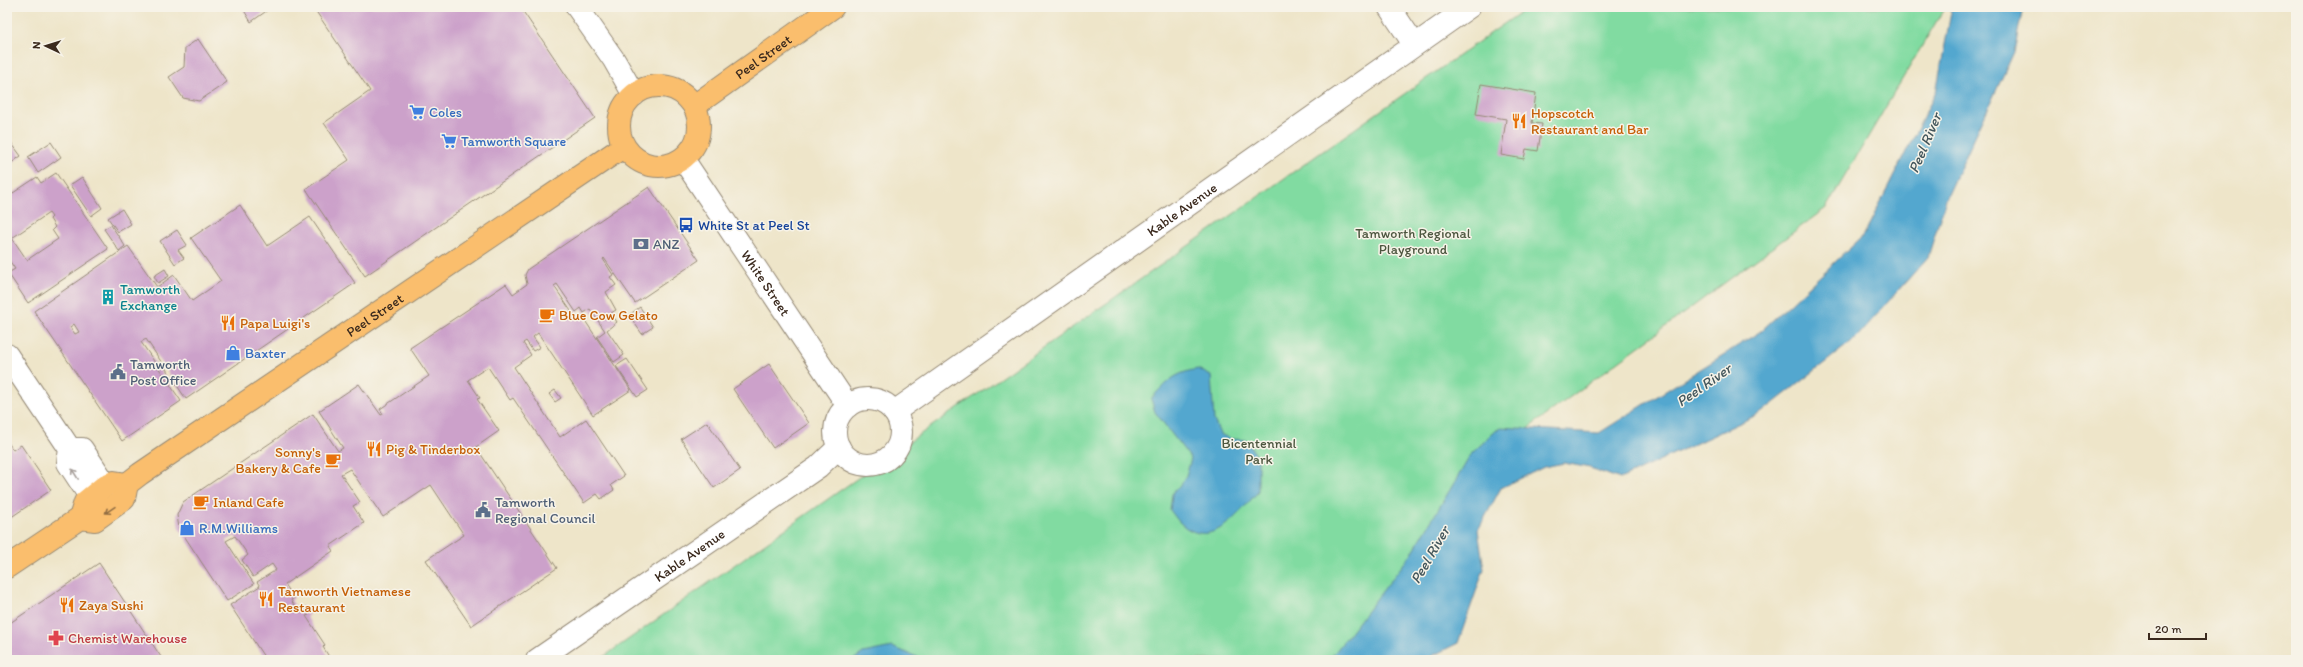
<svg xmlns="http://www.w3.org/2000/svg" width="2303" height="667" viewBox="0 0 2303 667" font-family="Itim,sans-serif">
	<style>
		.green { fill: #81dba1; stroke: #5e8260 }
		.water { fill: #53a7cf; stroke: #476876 }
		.building { fill: #cca1ca; fill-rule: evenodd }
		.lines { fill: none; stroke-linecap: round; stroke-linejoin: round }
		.minor-casing { stroke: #948874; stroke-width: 24 }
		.major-casing { stroke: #948874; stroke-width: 24 }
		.minor { stroke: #fff; stroke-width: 22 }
		.major { stroke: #fabe6d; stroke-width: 22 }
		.oneway { stroke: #a79f9a }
		.oneway2 { stroke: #916d42 }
		.labels { text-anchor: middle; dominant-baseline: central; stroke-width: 3; stroke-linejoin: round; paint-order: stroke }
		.street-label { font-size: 14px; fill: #3b2a1e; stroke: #f7f3e8 }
		.shop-label { font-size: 14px; fill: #366cbe; stroke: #f7f3e8; text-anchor: start }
		.food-label { font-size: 14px; fill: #c56008; stroke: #f7f3e8; text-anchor: start }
		.transit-label { font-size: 14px; fill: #164399; stroke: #f7f3e8; text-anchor: start }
		.park-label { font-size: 14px; fill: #4c563f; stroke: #f7f3e8 }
		.service-label { font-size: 14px; fill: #4e5e75; stroke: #f7f3e8; text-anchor: start }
		.culture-label { font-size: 14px; fill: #0d838f; stroke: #f7f3e8; text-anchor: start }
		.health-label { font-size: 14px; fill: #be3a42; stroke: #f7f3e8; text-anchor: start }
		.water-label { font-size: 15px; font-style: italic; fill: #43565c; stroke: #f7f3e8 }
	</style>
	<rect width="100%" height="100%" fill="#f7f3e8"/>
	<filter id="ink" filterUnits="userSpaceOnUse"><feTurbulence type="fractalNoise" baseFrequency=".025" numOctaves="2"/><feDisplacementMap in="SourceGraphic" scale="8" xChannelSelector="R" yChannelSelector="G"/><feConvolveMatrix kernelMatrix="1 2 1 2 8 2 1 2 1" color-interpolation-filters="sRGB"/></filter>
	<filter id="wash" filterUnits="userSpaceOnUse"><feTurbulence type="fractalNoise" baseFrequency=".012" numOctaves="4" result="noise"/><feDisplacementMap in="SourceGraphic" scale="16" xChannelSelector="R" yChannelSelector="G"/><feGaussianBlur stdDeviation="0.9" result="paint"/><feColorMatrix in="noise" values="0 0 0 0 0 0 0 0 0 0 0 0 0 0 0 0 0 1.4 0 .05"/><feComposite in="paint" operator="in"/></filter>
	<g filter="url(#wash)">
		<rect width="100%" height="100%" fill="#eee5c9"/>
		<path class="green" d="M1528,7H1945L1826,208L1485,460L1361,660H599Z"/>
		<g class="water">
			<path d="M1952,7H2023L2014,52L1946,199L1928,257L1856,338L1761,413L1620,479L1590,468L1564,463L1544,467L1501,488L1478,530L1484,569L1458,643L1432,656L1428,660H1329L1412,553L1472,453L1500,427L1599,433L1761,331L1864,235L1936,92Z"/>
			<path d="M1198,369L1211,376L1214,420L1220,434L1231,439L1246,440L1258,458V492C1239,512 1215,548 1185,527C1179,523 1174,515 1170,510L1172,494L1185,479L1191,459L1155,412L1151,399C1166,382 1174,373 1198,369Z"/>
			<path d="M892,647L925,660H853L863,653Z"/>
		</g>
		<g id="blocks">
			<g class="building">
				<path d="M242,7H272L251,22Z"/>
				<path d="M313,7H520L595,118L365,276L306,189L349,160L324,123L370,91Z"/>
				<path d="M198,39L227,82L199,101L183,98L169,77L184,67L185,48Z"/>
				<path d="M1481,84L1536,93L1532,123L1542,124L1538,151L1526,149L1524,159L1501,155L1506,119L1476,114Z"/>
				<path d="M10,141L21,156L7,166V143Z"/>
				<path d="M51,142L61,157L38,173L28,157Z"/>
				<path d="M56,173L108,249L28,303L8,273L15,269L7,257V197L37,177L41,183ZM49,213L52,217L50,219L55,227L52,230L58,239L27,260L12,238Z"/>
				<path d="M82,177L102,208L91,216L70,185Z"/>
				<path d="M649,187L699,260L635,303L604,258L603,259L613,275L610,277L616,285L606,292L616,310L611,313L617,322L607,330L624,355L614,362L597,337L605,331L590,309L584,313L581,308L576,312L557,284L554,286L577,320L582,316L631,390L593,415L538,333L533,337L540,347L533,351L526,341L523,343L531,355L514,367L560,437L586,419L624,476L611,485L614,490L601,499L597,494L584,503L513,398L510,400L488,367L468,380L480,398L477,399L499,431L476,447L557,568L471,626L426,560L464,535L431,485L383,517L350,469L341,474L360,502L353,506L364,523L330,546L333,551L285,584L294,598L291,600L297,610L303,606L309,615L306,616L325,645L323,647L331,660H266L230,605L260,586L257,582L276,570L272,564L253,577L242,560L248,555L235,536L226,541L254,584L227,601L179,528L177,515L183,502L313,414L338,451L343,448L319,411L359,384L381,415L383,414L380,409L429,376L410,348L506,284L513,294L527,284L525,275L528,269Z"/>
				<path d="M240,205L267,246L310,217L355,283L186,399L146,339L141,342L181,401L122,441L34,311L128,246L157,287L174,275L192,301L221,281L191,238ZM74,324L79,332L75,334L70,327Z"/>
				<path d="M122,209L131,224L118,232L108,218Z"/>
				<path d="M111,225L125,246L119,251L104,229Z"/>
				<path d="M177,230L187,245L178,250L184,258L175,264L160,241Z"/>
				<path d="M165,269L169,276L158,283L154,276Z"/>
				<path d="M640,307L653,327L642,334L629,315Z"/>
				<path d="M627,359L648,390L637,397L616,366Z"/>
				<path d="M769,364L809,423L773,448L733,389Z"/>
				<path d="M555,390L561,398L555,402L549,394Z"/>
				<path d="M707,422L740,470L714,488L681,439Z"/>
				<path d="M7,441L13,450L21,445L51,490L7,520Z"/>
				<path d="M99,563L163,660H7V625Z"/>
			</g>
		</g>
	</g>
	<g filter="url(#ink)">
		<use href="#blocks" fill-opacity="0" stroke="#948874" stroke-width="1"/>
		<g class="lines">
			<defs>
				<g id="minor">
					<path d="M577,7L614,60L634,95"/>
					<path d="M1389,7L1414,44"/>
					<path id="s1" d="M683,159L848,406"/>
					<path d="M7,355L70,449L68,463L91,498"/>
					<circle cx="868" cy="432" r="33"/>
					<path id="s2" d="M894,412L1469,7"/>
					<path d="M70,449H82L106,485"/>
					<path id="s3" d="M537,660L818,467L839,447"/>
				</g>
				<g id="major">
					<circle cx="659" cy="126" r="40"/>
					<path id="s4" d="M694,106L833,7"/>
					<path d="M80,518L85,502L106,485L114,482L127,484"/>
					<path id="s5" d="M7,567L80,518L95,520L124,499L127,484L140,474L623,147"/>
				</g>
			</defs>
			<use href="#minor" class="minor-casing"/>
			<use href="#major" class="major-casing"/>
			<use href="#minor" class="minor"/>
			<use href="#major" class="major"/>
		</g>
		<defs><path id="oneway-shaft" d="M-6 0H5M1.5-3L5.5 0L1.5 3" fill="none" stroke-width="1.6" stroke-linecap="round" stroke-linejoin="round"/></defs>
		<use class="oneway" href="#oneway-shaft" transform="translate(75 474) rotate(-122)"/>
		<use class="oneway2" href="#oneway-shaft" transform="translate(110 510) rotate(146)"/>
	</g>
	<defs>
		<symbol id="supermarket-bare" viewBox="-9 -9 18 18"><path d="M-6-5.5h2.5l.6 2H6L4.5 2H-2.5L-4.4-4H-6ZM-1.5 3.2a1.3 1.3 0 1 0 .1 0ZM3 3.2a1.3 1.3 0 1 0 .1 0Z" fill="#3f7fe0" stroke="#f7f3e8" stroke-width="2.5" paint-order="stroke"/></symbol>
		<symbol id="restaurant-bare" viewBox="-9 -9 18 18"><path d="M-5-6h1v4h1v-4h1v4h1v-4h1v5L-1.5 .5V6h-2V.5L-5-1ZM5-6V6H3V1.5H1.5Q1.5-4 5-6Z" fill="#e8710a" stroke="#f7f3e8" stroke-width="2.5" paint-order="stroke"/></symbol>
		<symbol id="bus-bare" viewBox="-9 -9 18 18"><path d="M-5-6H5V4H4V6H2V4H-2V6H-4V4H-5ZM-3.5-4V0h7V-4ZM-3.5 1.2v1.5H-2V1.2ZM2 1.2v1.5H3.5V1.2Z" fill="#1a4fb4" stroke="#f7f3e8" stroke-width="2.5" paint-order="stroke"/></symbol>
		<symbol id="bank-bare" viewBox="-9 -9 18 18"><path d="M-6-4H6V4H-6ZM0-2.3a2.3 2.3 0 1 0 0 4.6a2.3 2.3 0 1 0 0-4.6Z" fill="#5c6f8a" stroke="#f7f3e8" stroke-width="2.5" paint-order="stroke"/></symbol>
		<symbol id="building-bare" viewBox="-9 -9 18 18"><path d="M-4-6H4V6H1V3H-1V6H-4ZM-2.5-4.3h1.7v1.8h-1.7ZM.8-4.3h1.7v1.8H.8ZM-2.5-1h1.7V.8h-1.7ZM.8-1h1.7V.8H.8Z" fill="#0f9aa8" stroke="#f7f3e8" stroke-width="2.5" paint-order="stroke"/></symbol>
		<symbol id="cafe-bare" viewBox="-9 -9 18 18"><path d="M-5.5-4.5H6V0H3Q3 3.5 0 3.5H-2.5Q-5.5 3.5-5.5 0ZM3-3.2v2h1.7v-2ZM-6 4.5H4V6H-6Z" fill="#e8710a" stroke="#f7f3e8" stroke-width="2.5" paint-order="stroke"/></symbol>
		<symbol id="shop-bare" viewBox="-9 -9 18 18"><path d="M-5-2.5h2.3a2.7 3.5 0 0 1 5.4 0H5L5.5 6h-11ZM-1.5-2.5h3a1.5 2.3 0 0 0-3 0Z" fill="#3f7fe0" stroke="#f7f3e8" stroke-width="2.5" paint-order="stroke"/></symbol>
		<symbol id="civic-bare" viewBox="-9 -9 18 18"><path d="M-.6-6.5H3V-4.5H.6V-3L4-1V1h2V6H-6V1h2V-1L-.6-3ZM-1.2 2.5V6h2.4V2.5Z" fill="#5c6f8a" stroke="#f7f3e8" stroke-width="2.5" paint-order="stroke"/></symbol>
		<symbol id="pharmacy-bare" viewBox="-9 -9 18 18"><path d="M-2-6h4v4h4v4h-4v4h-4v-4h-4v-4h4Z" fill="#e0444e" stroke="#f7f3e8" stroke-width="2.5" paint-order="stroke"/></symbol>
	</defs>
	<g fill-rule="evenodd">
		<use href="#supermarket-bare" x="406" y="101" width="22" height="22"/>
		<use href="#restaurant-bare" x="1508" y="110" width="22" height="22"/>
		<use href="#supermarket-bare" x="438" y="130" width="22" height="22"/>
		<use href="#bus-bare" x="675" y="214" width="22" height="22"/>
		<use href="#bank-bare" x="630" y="233" width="22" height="22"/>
		<use href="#building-bare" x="97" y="286" width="22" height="22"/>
		<use href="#cafe-bare" x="536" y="304" width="22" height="22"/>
		<use href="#restaurant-bare" x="217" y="312" width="22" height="22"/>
		<use href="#shop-bare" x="222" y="342" width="22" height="22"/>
		<use href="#civic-bare" x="107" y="361" width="22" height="22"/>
		<use href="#restaurant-bare" x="363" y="438" width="22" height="22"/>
		<use href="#cafe-bare" x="322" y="449" width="22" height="22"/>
		<use href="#cafe-bare" x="190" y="491" width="22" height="22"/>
		<use href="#civic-bare" x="472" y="499" width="22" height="22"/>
		<use href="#shop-bare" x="176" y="517" width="22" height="22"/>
		<use href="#restaurant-bare" x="255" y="588" width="22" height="22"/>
		<use href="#restaurant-bare" x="56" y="594" width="22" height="22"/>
		<use href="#pharmacy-bare" x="45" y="627" width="22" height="22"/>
	</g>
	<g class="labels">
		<g class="street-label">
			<text stroke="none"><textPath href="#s4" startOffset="85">Peel Street</textPath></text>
			<text stroke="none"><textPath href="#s2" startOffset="352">Kable Avenue</textPath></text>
			<text stroke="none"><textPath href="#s1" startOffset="149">White Street</textPath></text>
			<text stroke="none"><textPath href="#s5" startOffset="454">Peel Street</textPath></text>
			<text stroke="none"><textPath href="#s3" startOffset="185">Kable Avenue</textPath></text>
		</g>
		<g class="shop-label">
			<text x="429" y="112">Coles</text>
			<text x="461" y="141">Tamworth Square</text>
			<text x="245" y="353">Baxter</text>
			<text x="199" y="528">R.M.Williams</text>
		</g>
		<g class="food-label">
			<text x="1531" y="113">Hopscotch<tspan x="1531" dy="16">Restaurant and Bar</tspan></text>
			<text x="559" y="315">Blue Cow Gelato</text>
			<text x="240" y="323">Papa Luigi's</text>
			<text x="386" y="449">Pig &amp; Tinderbox</text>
			<text x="321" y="452" text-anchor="end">Sonny's<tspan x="321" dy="16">Bakery &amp; Cafe</tspan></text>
			<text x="213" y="502">Inland Cafe</text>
			<text x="278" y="591">Tamworth Vietnamese<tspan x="278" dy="16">Restaurant</tspan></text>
			<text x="79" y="605">Zaya Sushi</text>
		</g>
		<g class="transit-label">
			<text x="698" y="225">White St at Peel St</text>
		</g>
		<g class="park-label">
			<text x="1413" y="233">Tamworth Regional<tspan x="1413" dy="16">Playground</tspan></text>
			<text x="1259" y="443">Bicentennial<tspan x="1259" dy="16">Park</tspan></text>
		</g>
		<g class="service-label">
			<text x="653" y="244">ANZ</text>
			<text x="130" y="364">Tamworth<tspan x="130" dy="16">Post Office</tspan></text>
			<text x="495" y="502">Tamworth<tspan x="495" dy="16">Regional Council</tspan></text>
		</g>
		<g class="culture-label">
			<text x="120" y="289">Tamworth<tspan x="120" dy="16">Exchange</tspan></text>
		</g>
		<g class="health-label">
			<text x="68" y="638">Chemist Warehouse</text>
		</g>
		<g class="water-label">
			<text transform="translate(1925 143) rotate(-67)">Peel River</text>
			<text transform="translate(1704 385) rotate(-35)">Peel River</text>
			<text transform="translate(1430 555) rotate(-60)">Peel River</text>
		</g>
	</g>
	<rect width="2303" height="667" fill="none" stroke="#f7f3e8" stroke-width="24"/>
	<g transform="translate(46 46) rotate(274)" stroke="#f7f3e8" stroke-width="3" paint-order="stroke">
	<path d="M0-3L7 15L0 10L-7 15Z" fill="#3b2a1e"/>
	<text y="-6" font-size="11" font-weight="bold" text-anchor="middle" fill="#3b2a1e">N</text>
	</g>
	<path d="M2149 633v6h57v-6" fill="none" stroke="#3b2a1e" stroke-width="2"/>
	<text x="2155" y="633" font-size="12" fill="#3b2a1e" stroke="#f7f3e8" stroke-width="3" paint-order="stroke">20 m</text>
</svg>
